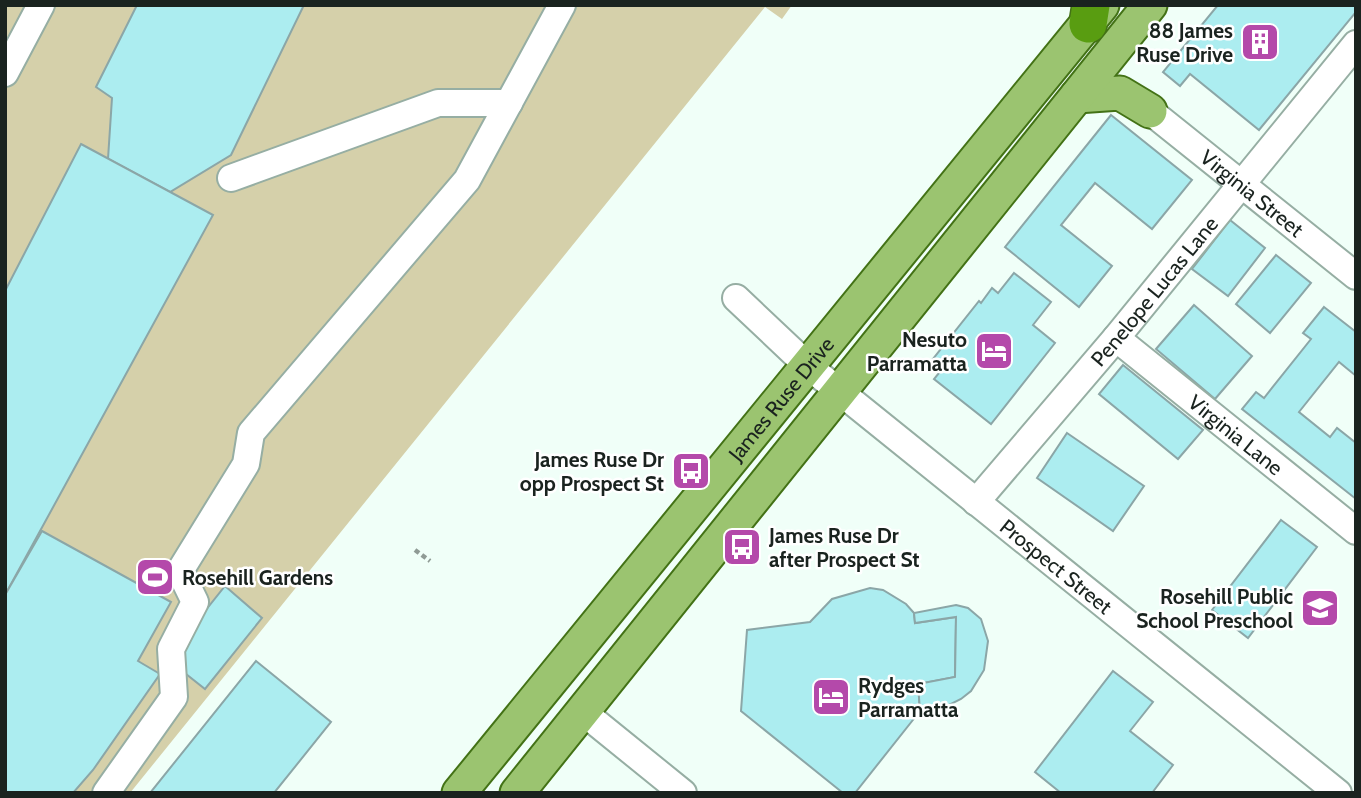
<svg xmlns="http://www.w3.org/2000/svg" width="1361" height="798" viewBox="0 0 1361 798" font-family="Cabin,sans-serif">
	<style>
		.green { fill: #d5d0aa }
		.building { fill: #acedf0; stroke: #8ba6a7; stroke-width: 2 }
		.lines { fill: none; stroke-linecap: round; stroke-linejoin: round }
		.minor-casing { stroke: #96aea3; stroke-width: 30 }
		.major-casing { stroke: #437216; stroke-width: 37 }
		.highway-casing { stroke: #437216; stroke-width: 40 }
		.path { stroke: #8f9b95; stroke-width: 4.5; stroke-dasharray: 5 3.5; stroke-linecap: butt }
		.minor { stroke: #fff; stroke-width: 26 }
		.major { stroke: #9bc470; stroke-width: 33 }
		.highway { stroke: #599d11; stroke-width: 37 }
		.labels { text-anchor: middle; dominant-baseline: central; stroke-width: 5; stroke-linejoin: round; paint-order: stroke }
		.poi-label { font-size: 21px; font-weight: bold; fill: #1a231f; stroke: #fff; text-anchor: end }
		.street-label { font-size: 21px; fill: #1a231f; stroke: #fff }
	</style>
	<rect width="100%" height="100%" fill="#f0fff8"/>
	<path class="green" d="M5,5H792L782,19L765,7L130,793H5Z"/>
	<g class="building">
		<path d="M137,5H304L231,155L170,192L108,159L112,98L96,87Z"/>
		<path d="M1218,5H1356V12L1259,130L1190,74L1180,86L1163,72Z"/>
		<path d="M1111,115L1192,180L1152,229L1095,183L1061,225L1112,266L1079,307L1005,247Z"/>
		<path d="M81,144L213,215L5,595V291Z"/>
		<path d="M1230,220L1265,248L1228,296L1192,269Z"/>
		<path d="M1276,255L1311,283L1270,333L1236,304Z"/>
		<path d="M1014,273L1051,302L1033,325L1055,343L991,424L934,379L943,368L933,359L979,301L981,303L992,288L998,293Z"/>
		<path d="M1194,305L1252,356L1215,399L1156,349Z"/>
		<path d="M1324,307L1356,332V376L1339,362L1299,412L1330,437L1337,428L1356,443V499L1242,409L1256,392L1264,398L1311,339L1303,333Z"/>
		<path d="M1123,365L1203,430L1178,459L1099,394Z"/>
		<path d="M1067,433L1144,486L1113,531L1037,478Z"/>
		<path d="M1281,520L1317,547L1248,638L1212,610Z"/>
		<path d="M42,531L171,602L138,661L160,674L93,770L73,793H5V595Z"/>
		<path d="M225,586L262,618L205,689L181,670L182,640Z"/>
		<path d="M870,588L883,590L906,604L914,613L915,623L956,617L955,677L918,684L920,711L855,793H843L741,711L747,630L810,622L832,599Z"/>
		<path d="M956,605L968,608L981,619L988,641L984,670L971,691L961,699L939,710L920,711L918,684L955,677L956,617L915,623L914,613Z"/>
		<path d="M256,661L331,722L274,793H150Z"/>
		<path d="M1113,671L1153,702L1130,731L1173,765L1152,793H1061L1035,772Z"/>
	</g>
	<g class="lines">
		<defs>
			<g id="minor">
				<path d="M5,73L41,5"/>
				<path id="s1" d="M1150,111L1356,276"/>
				<path d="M231,178L438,103H509"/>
				<path id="s2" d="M736,298L808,366L1338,793"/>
				<path id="s3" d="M1116,338L1356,531"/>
				<path id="s4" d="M976,502L1116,338L1356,44"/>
				<path d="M583,712L683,793"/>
				<path d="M106,793L174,697L171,649L195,602L180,571L246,464L251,433L467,180L562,5"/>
			</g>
			<g id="major">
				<path d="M1077,96L1120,93L1150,111"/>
				<path id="s5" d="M459,793L1102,5"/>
				<path d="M517,793L1150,5"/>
			</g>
			<path id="highway" d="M1088,24L1091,5"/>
		</defs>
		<use href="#minor" class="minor-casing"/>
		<use href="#major" class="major-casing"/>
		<use href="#highway" class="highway-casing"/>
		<path class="path" d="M415,550L430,561"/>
		<use href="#minor" class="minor"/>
		<use href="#major" class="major"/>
		<use href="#highway" class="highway"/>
	</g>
	<defs>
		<symbol id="building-square" viewBox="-11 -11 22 22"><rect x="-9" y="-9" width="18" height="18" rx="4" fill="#b449aa" stroke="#fff"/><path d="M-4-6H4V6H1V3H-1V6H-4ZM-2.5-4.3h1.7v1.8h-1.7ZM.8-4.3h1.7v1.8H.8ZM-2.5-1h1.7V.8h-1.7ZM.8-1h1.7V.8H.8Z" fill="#fff"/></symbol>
		<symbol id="hotel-square" viewBox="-11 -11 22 22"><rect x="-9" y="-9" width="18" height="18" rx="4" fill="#b449aa" stroke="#fff"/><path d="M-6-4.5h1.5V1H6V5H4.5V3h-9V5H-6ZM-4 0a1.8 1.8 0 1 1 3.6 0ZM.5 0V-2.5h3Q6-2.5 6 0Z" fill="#fff"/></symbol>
		<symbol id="bus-square" viewBox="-11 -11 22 22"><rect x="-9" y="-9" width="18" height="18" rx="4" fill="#b449aa" stroke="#fff"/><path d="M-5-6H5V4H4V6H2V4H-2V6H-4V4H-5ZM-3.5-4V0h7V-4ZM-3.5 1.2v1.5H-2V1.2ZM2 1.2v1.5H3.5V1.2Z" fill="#fff"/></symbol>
		<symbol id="stadium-square" viewBox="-11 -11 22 22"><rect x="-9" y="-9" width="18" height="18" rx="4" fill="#b449aa" stroke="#fff"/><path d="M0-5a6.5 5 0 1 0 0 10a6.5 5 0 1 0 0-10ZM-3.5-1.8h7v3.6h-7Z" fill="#fff"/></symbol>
		<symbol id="school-square" viewBox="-11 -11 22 22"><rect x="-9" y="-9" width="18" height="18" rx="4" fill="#b449aa" stroke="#fff"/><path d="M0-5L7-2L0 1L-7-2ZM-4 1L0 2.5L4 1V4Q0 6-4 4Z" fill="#fff"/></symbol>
	</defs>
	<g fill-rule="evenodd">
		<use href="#building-square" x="1238" y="20" width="44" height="44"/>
		<use href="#hotel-square" x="972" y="329" width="44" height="44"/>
		<use href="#bus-square" x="669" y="449" width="44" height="44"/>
		<use href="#bus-square" x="720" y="525" width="44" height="44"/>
		<use href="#stadium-square" x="133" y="555" width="44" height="44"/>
		<use href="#school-square" x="1298" y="586" width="44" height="44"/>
		<use href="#hotel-square" x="809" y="675" width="44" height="44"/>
	</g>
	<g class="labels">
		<g class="poi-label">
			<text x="1233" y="30">88 James<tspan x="1233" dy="24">Ruse Drive</tspan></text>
			<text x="967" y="339">Nesuto<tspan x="967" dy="24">Parramatta</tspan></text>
			<text x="664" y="459">James Ruse Dr<tspan x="664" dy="24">opp Prospect St</tspan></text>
			<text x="769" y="535" text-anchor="start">James Ruse Dr<tspan x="769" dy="24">after Prospect St</tspan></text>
			<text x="182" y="577" text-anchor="start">Rosehill Gardens</text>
			<text x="1293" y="596">Rosehill Public<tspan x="1293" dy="24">School Preschool</tspan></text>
			<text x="858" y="685" text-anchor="start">Rydges<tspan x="858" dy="24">Parramatta</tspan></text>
		</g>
		<g class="street-label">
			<text stroke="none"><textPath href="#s1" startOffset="131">Virginia Street</textPath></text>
			<text stroke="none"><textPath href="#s4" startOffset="276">Penelope Lucas Lane</textPath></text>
			<text stroke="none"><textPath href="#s5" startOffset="509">James Ruse Drive</textPath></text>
			<text stroke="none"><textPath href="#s3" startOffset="154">Virginia Lane</textPath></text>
			<text stroke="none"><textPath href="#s2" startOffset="418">Prospect Street</textPath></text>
		</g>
	</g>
	<rect width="1361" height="798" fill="none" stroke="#1a231f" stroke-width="14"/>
</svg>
